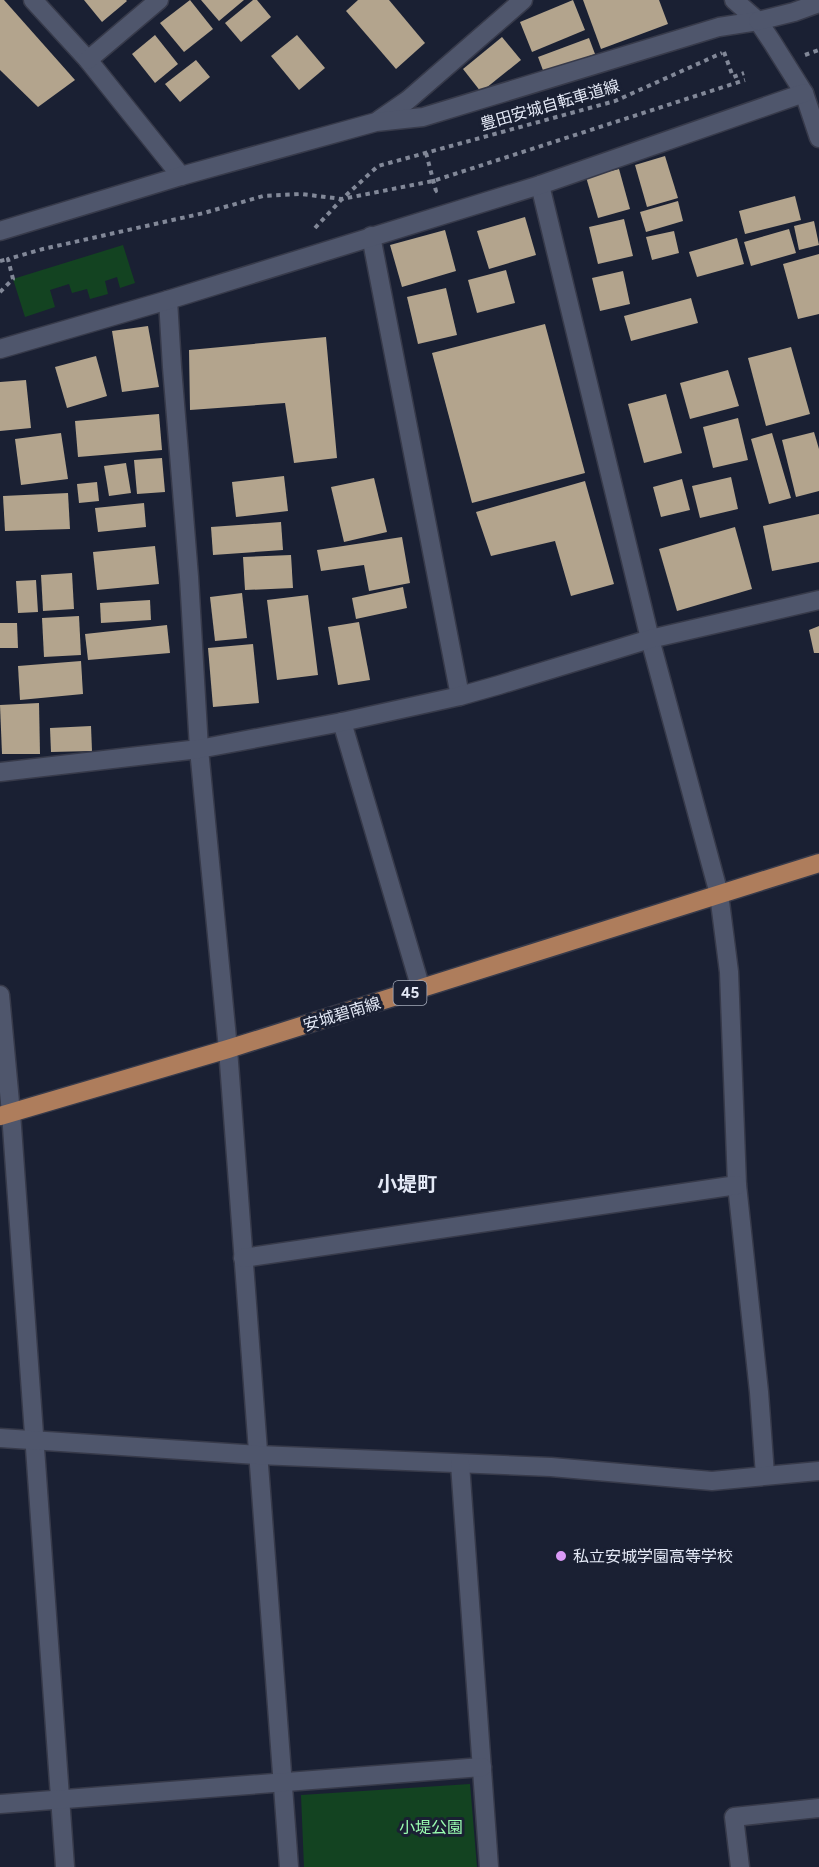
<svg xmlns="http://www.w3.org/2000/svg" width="819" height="1867" viewBox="0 0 819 1867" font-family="Figtree,'Noto Sans JP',sans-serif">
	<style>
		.green { fill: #134321 }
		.building { fill: #b3a48d }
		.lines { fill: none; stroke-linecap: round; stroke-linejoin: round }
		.street-casing { stroke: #373a4a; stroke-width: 21 }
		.secondary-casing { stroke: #373a4a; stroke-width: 21 }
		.primary-casing { stroke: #373a4a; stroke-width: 21 }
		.path { stroke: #828898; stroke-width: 4; stroke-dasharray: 4.5 4.5; stroke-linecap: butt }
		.street { stroke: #4f566c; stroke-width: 18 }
		.secondary { stroke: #4f566c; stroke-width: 18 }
		.primary { stroke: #ae7d5c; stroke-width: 18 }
		.poi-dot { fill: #da9af6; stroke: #1a2033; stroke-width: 2 }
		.labels { text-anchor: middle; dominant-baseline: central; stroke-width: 6; stroke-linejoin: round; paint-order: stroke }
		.shield { fill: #1a2033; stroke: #a7adbc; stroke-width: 1.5 }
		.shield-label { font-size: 15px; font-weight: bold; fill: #e4e9f6 }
		.street-label { font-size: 16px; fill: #e4e9f6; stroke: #1a2033 }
		.poi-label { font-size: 16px; fill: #e4e9f6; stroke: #1a2033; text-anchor: start }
		.park-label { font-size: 16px; fill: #9afdb1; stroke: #1a2033 }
		.quarter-label { font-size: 20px; font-weight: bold; fill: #e4e9f6; stroke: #1a2033 }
	</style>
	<rect width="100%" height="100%" fill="#1a2033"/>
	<g class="green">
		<path d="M123,245L135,283L120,288L117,277L105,281L108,294L90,299L87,289L72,293L69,284L50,290L55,307L25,317L13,279Z"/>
		<path d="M470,1784L477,1867H304L301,1795Z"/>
	</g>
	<g class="building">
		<path d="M0,0H4L75,80L38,107L0,70Z"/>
		<path d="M84,0H126L127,1L102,22Z"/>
		<path d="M190,0L213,29L184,52L160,23Z"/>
		<path d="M201,0H244L219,21Z"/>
		<path d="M253,0H257L271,17L241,42L225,23Z"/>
		<path d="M358,0H389L425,43L396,69L346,11Z"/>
		<path d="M573,0L585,30L532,52L520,22Z"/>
		<path d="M583,0H659L668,24L601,49Z"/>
		<path d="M155,35L178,64L155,83L132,54Z"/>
		<path d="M297,35L325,68L299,90L271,56Z"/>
		<path d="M502,37L521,60L481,92L463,69Z"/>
		<path d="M589,38L595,54L544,73L538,57Z"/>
		<path d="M196,60L210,77L180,102L165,84Z"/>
		<path d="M665,156L678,198L647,207L635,165Z"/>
		<path d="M619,169L630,209L598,218L586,177Z"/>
		<path d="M795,196L801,220L745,234L739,211Z"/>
		<path d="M678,201L683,221L646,232L640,212Z"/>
		<path d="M525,217L536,255L489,269L477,231Z"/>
		<path d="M624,219L633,256L598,264L589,227Z"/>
		<path d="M814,221L819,245L799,250L794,226Z"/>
		<path d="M789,229L796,253L751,266L744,242Z"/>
		<path d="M445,230L456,271L402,287L390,245Z"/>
		<path d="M674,231L679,253L652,260L646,237Z"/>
		<path d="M737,238L744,264L697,277L689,252Z"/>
		<path d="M819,254V314L798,319L783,264Z"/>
		<path d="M506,270L515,303L477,313L468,280Z"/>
		<path d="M623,271L630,304L600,311L592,278Z"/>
		<path d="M446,288L457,335L418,344L407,297Z"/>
		<path d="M691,298L698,323L631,341L624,316Z"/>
		<path d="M545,324L585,473L472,503L432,353Z"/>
		<path d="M148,326L159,387L122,392L112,331Z"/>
		<path d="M326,337L337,458L294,463L285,403L190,410L189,350Z"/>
		<path d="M791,347L810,414L766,426L748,358Z"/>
		<path d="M96,356L107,396L67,408L55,367Z"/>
		<path d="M728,370L739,406L690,419L680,383Z"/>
		<path d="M26,380L31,428L0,431V382Z"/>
		<path d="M666,394L682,453L644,463L628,404Z"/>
		<path d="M159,414L162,450L78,457L75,421Z"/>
		<path d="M738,418L748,460L713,468L703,427Z"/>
		<path d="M814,432L819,449V491L796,497L782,440Z"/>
		<path d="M61,433L68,479L21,485L15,439Z"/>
		<path d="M772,433L791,498L769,504L751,439Z"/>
		<path d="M162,458L165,492L137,494L134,460Z"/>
		<path d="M126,463L131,493L109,496L104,466Z"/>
		<path d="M284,476L288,511L236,517L232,482Z"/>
		<path d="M731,477L738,509L700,518L692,486Z"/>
		<path d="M374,478L387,532L344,542L331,487Z"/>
		<path d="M682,479L690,510L661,517L653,487Z"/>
		<path d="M585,481L614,584L571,596L555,541L491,556L476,512Z"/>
		<path d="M97,482L99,501L79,503L77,484Z"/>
		<path d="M68,493L70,529L5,531L3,496Z"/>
		<path d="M144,503L146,527L98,532L95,508Z"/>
		<path d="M819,514V562L772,571L763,526Z"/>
		<path d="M281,522L283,550L213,555L211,527Z"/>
		<path d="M735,527L752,589L677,611L659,549Z"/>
		<path d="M402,537L410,583L369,591L364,565L321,571L317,550Z"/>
		<path d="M155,546L159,584L97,590L93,552Z"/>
		<path d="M291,555L293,588L245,590L243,557Z"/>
		<path d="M72,573L74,609L43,611L41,575Z"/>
		<path d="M36,580L38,612L18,613L16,581Z"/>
		<path d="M403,587L407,608L356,619L352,598Z"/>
		<path d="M242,593L247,638L215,641L210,597Z"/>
		<path d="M308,595L318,675L277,680L267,600Z"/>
		<path d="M150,600L151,620L101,623L100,603Z"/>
		<path d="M79,616L81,655L44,657L42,618Z"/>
		<path d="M359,622L370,680L338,685L328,627Z"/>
		<path d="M0,623H17L18,648H0Z"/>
		<path d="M167,625L170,653L88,660L85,634Z"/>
		<path d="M819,626V653H814L809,630Z"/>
		<path d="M253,644L259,703L213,707L208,648Z"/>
		<path d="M81,661L83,694L20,700L18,666Z"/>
		<path d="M39,703L40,754H2L0,705Z"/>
		<path d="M91,726L92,751L51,752L50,728Z"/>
	</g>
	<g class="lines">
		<defs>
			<g id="street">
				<path d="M33,0L88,60L181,176"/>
				<path d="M734,0L758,21L772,42L804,93L819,138"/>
				<path d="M88,60L159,0"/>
				<path d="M379,120L408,100L523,0"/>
				<path d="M540,185L650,639L719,894L729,972L737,1185L759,1392L765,1475"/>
				<path d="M0,231L181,176L376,122L423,117L719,27L758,21"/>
				<path d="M371,236L460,696"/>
				<path d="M168,300L172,367L189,577L199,749L228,1049L289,1867"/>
				<path d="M0,349L168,300L540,185L804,93"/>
				<path d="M342,722L421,989"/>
				<path d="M0,772L199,749L342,722L460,696L499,685L650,639L819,600"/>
				<path d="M0,995L11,1113L65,1867"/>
				<path d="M243,1258L737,1185"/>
				<path d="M0,1438L258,1455L551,1467L712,1481L819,1471"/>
				<path d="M460,1464L489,1867"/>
				<path d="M0,1804L482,1767"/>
				<path d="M740,1867L734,1817L819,1808"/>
			</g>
			<path id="secondary" d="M758,21L794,12L819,3"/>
			<path id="primary" d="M0,1116L228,1049L819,863"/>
		</defs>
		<use href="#street" class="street-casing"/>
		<use href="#secondary" class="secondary-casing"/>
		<use href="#primary" class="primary-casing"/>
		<g class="path">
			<path d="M724,52L733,77L744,73"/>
			<path d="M805,55L819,50"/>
			<path d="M426,153L436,191L432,192"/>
			<path d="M315,228L342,199L378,166L615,101L722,53"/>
			<path d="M0,261L8,259"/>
			<path d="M0,292L13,279L8,259L43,249L204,213L263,196L301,194L342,199L433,181L745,80"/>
		</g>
		<use href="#street" class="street"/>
		<use href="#secondary" class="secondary"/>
		<use href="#primary" class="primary"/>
	</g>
	<circle class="poi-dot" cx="561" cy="1556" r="6"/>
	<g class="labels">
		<rect class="shield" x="393.5" y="981" width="33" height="24" rx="4.5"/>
		<g class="shield-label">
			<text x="410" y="993">45</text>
		</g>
		<g class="street-label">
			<text transform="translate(550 105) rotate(-16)">豊田安城自転車道線</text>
			<text transform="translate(342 1014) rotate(-17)">安城碧南線</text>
		</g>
		<g class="poi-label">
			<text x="573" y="1556">私立安城学園高等学校</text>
		</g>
		<g class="park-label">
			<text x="431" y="1827">小堤公園</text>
		</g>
		<g class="quarter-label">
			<text x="407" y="1184">小堤町</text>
		</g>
	</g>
</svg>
